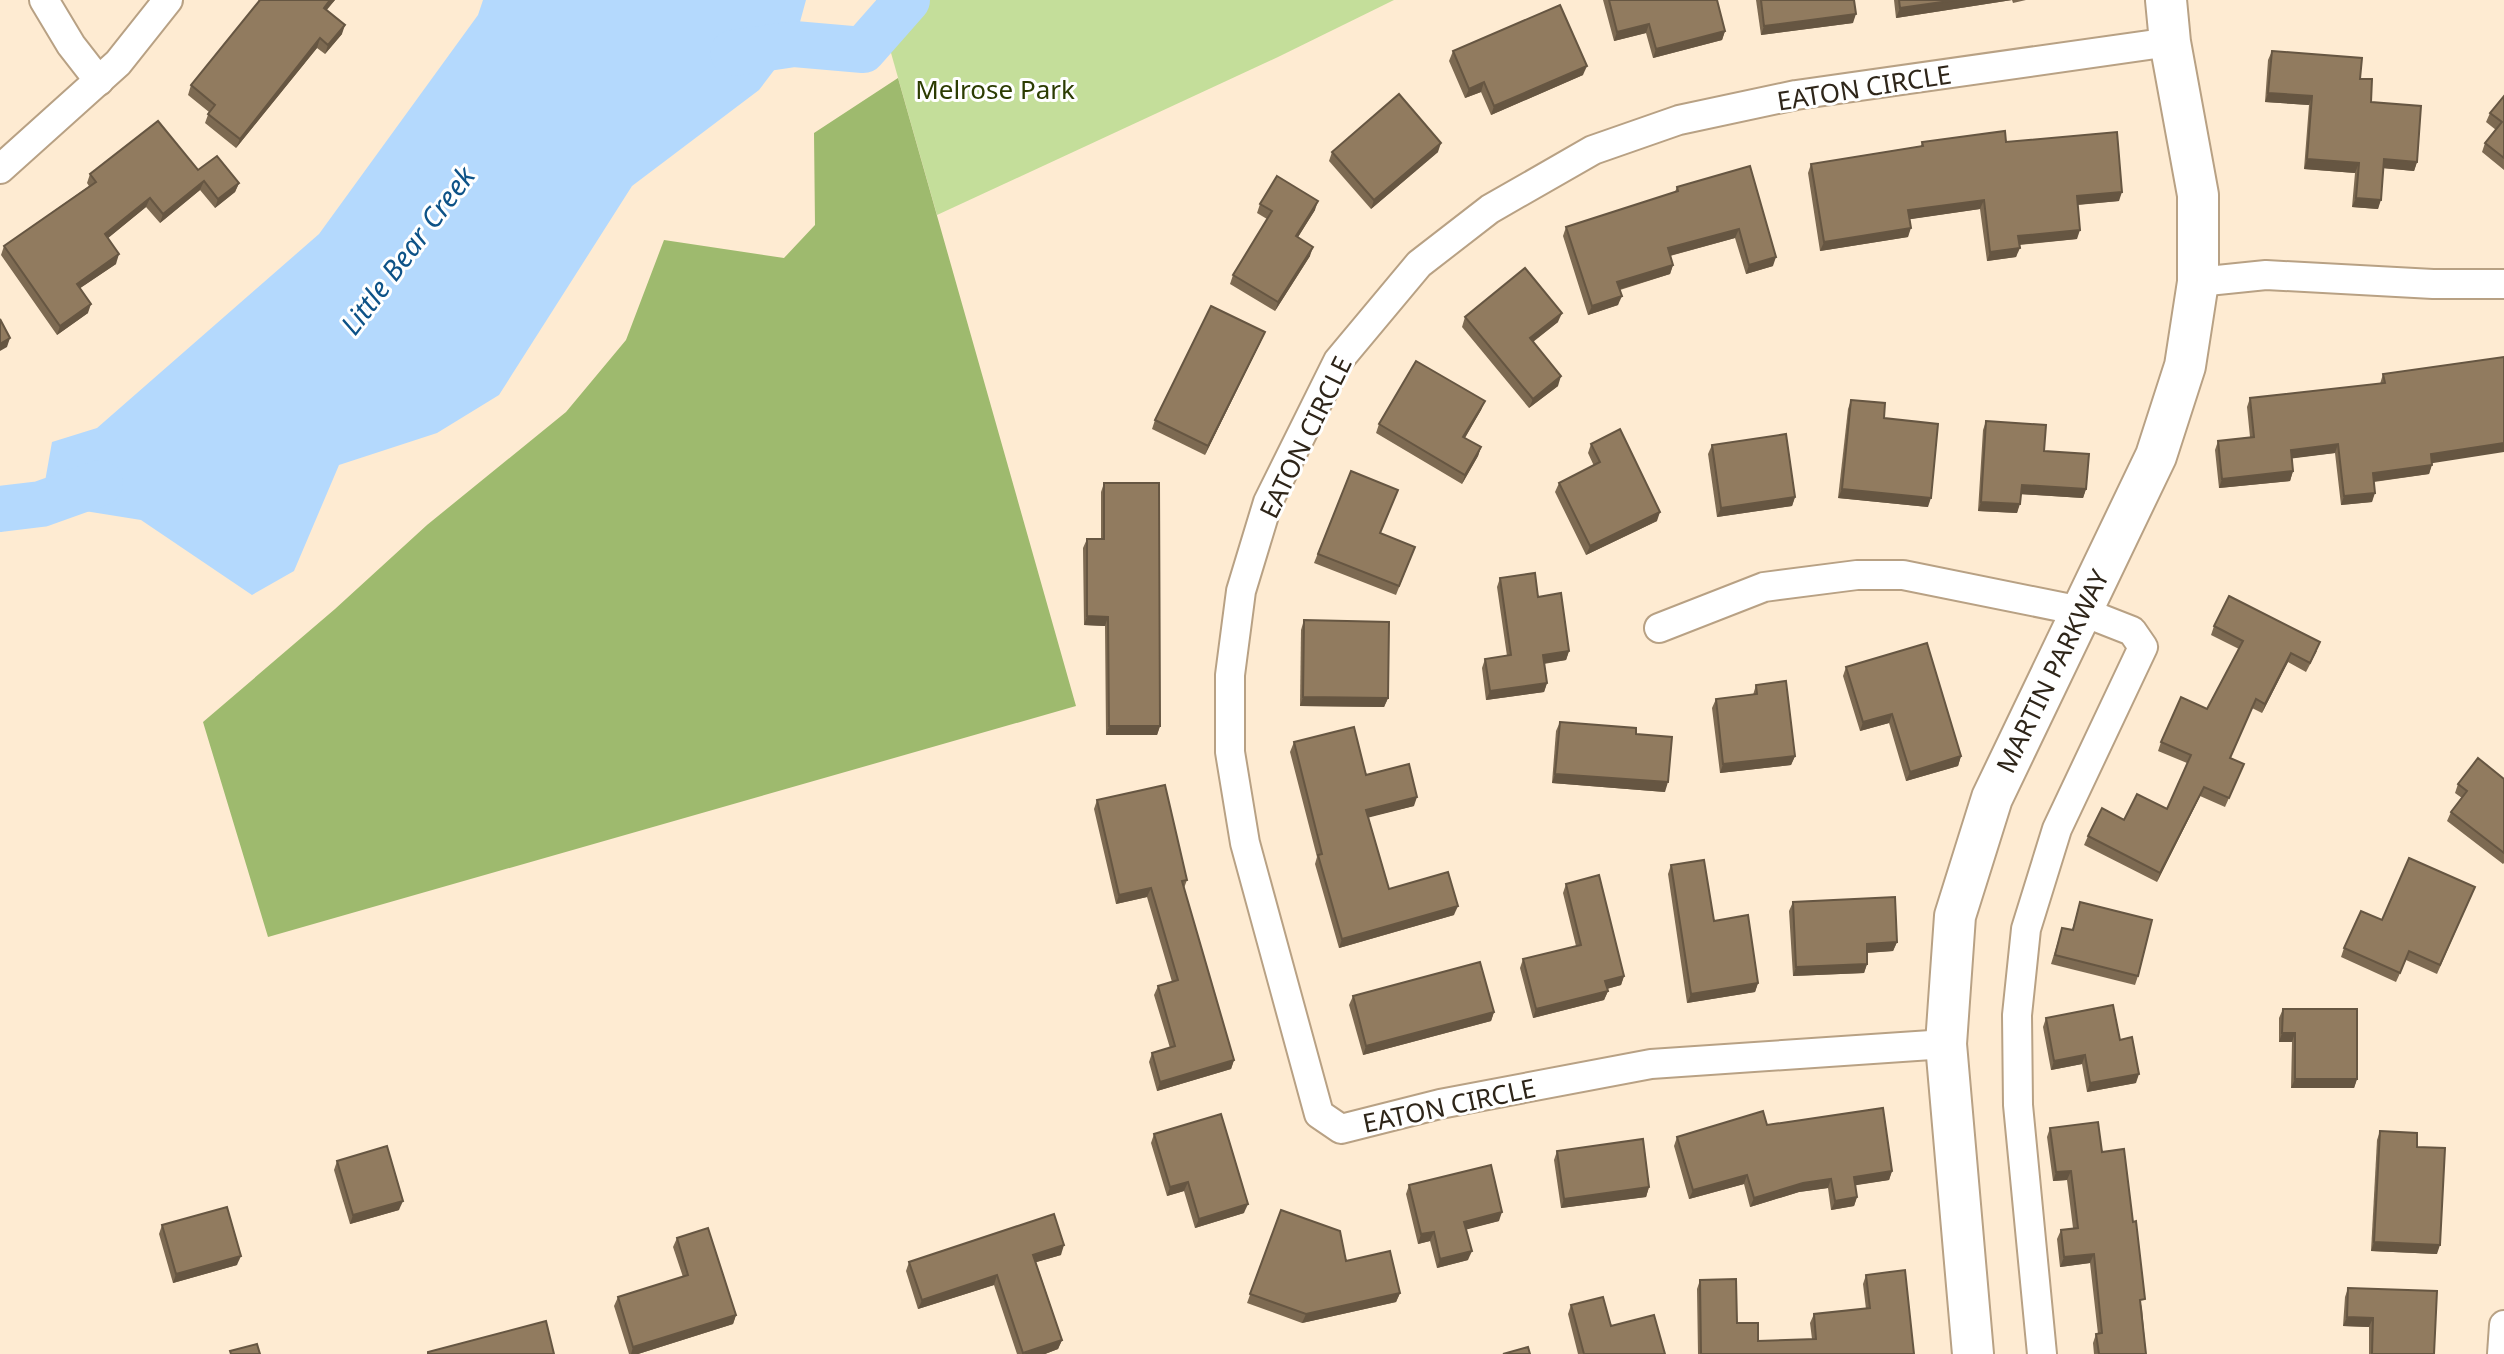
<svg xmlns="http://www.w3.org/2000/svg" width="2504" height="1354" viewBox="0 0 2504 1354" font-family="'Noto Sans',sans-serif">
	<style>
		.green { fill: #c4de9a }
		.forest { fill: #9eba6e }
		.water { fill: #b4d9fd }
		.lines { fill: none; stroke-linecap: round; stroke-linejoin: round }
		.river { stroke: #b4d9fd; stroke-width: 46 }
		.street-casing { stroke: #b8a184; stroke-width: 32 }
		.secondary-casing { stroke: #b8a184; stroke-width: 44 }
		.street { stroke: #fff; stroke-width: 28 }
		.secondary { stroke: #fff; stroke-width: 40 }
		.wall { fill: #7d6a52 }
		.shaded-wall { fill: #665642 }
		.building { fill: #917b5f; stroke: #665642; stroke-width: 2 }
		.labels { text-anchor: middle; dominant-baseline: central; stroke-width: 6; stroke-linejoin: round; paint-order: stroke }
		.street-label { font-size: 26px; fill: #2e2519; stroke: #fff }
		.park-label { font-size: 26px; fill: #2c3c02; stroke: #fff }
		.water-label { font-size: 28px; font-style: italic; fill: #0d5287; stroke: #fff }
	</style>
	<rect width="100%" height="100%" fill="#feebd2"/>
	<path class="green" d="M876,0H1394L1278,57L937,215Z"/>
	<path class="forest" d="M898,78L1076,706L268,937L203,722L335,609L427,525L566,412L626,340L664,240L784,258L815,225L814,133Z"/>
	<path class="water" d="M483,0H806L794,44L759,90L632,186L499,395L437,433L339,465L294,571L252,595L141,520L41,504L52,442L97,428L319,234L478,15Z"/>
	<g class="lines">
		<g class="river">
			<path d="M733,53L794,44L863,50L907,0"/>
			<path d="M0,509L41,504L100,483"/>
		</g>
		<defs>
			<g id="street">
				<path d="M44,0L71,45L99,81"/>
				<path d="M0,169L118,63L168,0"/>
				<path d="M2198,282L2266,275L2433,284H2504"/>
				<path d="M1659,628L1764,587L1857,575H1903L2081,611L2132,631L2143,647L2057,829L2026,929L2017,1015L2018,1105L2042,1354"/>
				<path d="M1946,1044L1651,1064L1440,1104L1341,1129L1319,1114L1245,843L1230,752V675L1241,591L1268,502L1338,361L1419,264L1490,209L1593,150L1679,120L1796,95L2170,42"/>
				<path d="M2502,1354L2504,1325"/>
			</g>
			<path id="secondary" d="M1973,1354L1946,1044L1955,916L1992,798L2156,456L2185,366L2198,282V195L2170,42L2166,0"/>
		</defs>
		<use href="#street" class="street-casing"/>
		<use href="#secondary" class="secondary-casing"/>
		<use href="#street" class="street"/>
		<use href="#secondary" class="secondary"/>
	</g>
	<g class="wall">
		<path d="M258,0H335L326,10L342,34L325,54L317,48L236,148L205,123L209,112L188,95L191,85L259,1Z"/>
		<path d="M1603,0H1717L1725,31L1722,40L1653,58L1646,33L1614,41Z"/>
		<path d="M1756,0H1854L1853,23L1761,35Z"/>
		<path d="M1894,0H2026L2013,3L2012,0L1896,18Z"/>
		<path d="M1453,51L1583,75L1491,115L1481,92L1465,98L1449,61Z"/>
		<path d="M2272,51L2360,79L2371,102L2417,162L2414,171L2384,168L2378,209L2352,207L2355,173L2304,169L2309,105L2265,102L2268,60Z"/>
		<path d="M2504,96V170L2482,152L2485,143L2496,130L2486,122L2490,113Z"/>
		<path d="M1922,142H2006L2119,201L2078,205L2077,239L2019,245L2016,257L1987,261L1980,209L1910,219L1908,237L1820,251L1808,173L1811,164L1921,146Z"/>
		<path d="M1332,152H1438L1371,209L1329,161Z"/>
		<path d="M1750,166L1773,266L1746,274L1735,238L1670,256L1673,265L1670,274L1620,290L1618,305L1588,315L1563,236L1566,227L1675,192L1677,187Z"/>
		<path d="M198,170L239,183L235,192L215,208L200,190L160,223L146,207L108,238L116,264L80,288L88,313L57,335L1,255L4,246L89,186L87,183L90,174Z"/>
		<path d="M1260,204L1315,210L1298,237L1310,256L1275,311L1230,284L1233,275L1267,219L1257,213Z"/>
		<path d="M1465,317L1558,322L1533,342L1558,386L1529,408L1462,327Z"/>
		<path d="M1261,341L1205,455L1152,429L1155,420Z"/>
		<path d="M2383,374L2432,463L2429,474L2374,482L2372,502L2341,505L2335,453L2292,458L2293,471L2290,481L2219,488L2215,450L2218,441L2250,437L2247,407L2250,398L2380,384Z"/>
		<path d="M1851,400L1884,418L1928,507L1838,498L1848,409Z"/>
		<path d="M1485,401L1481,410L1465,438L1481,447L1478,456L1462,484L1376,433L1379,424Z"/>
		<path d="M1986,421L2044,451L2086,489L2083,498L2021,494L2017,513L1978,511L1983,430Z"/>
		<path d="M1591,444L1657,521L1586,555L1555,492L1559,483L1594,466L1588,453Z"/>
		<path d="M1712,445L1795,497L1792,506L1717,517L1708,454Z"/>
		<path d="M1351,471L1381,533L1415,547L1396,595L1314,563Z"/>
		<path d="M1104,483L1160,726L1157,735H1106L1105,626L1084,625L1083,548L1087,539H1101V492Z"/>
		<path d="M1500,578L1538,597L1569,651L1566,660L1544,664L1547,683L1544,692L1486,700L1482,668L1485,659L1507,656L1497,587Z"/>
		<path d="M1304,620L1388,698L1384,707L1300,706L1301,630Z"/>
		<path d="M2214,626L2317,651L2306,672L2288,662L2262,713L2252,708L2230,758L2240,773L2225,807L2200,796L2157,882L2084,845L2088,836L2124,820L2167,809L2187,763L2158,751L2161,742L2207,709L2239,649L2211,635Z"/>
		<path d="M1846,667L1961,756L1958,766L1906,781L1889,723L1860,731L1843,676Z"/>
		<path d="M1756,685L1795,756L1791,765L1720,773L1712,708L1716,699L1753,695Z"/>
		<path d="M1560,722L1636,734L1665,792L1552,783L1556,731Z"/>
		<path d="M1294,742L1366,775L1414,806L1368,817L1389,889L1454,915L1339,948L1315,864L1317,857L1290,752Z"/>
		<path d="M2504,779V863L2503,864L2447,821L2451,812L2462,798L2455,793L2458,784Z"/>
		<path d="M1097,800L1187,880L1184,888L1234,1060L1231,1069L1157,1091L1149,1062L1152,1053L1170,1048L1154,995L1158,986L1172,982L1147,897L1116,904L1094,809Z"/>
		<path d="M1671,865L1714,921L1758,983L1755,992L1687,1003L1668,874Z"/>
		<path d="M1566,884L1624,976L1621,985L1607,989L1608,991L1604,1000L1533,1018L1520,968L1523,959L1576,946L1563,893Z"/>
		<path d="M2475,887L2437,974L2406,960L2396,982L2341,957L2344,948L2382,920Z"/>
		<path d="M1793,902L1897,942L1893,951L1867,953V964L1864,973L1793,976L1789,911Z"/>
		<path d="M2080,902L2138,976L2135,985L2051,964L2062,928L2072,930Z"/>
		<path d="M1353,996L1494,1012L1491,1021L1363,1055L1349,1005Z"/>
		<path d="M2283,1009L2357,1079L2354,1088H2291L2292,1042H2279V1018Z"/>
		<path d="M2046,1018L2120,1040L2136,1083L2087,1092L2082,1064L2051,1070L2043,1027Z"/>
		<path d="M1767,1125L1892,1171L1889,1180L1855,1185L1857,1197L1854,1206L1831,1210L1828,1188L1799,1192L1750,1207L1744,1184L1689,1199L1674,1146L1677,1137Z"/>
		<path d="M2050,1128L2102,1152L2142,1308L2146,1354H2094L2093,1343L2096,1334H2098L2090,1263L2060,1267L2057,1239L2061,1230L2073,1228L2067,1180L2053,1181L2047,1137Z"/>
		<path d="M2380,1131L2417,1147L2437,1254L2371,1251L2377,1140Z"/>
		<path d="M1154,1134L1244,1213L1195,1228L1184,1191L1167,1196L1151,1143Z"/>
		<path d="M1557,1151L1649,1187L1646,1197L1561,1208L1554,1160Z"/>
		<path d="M337,1161L399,1210L350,1224L334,1170Z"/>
		<path d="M1409,1185L1499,1221L1466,1229L1468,1260L1437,1268L1430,1241L1418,1244L1406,1194Z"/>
		<path d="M1281,1210L1346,1261L1400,1293L1396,1302L1302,1323L1247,1303Z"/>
		<path d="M162,1225L237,1265L173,1283L159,1234Z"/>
		<path d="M677,1238L736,1315L733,1324L638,1354H629L614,1306L618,1297L683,1277L673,1247Z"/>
		<path d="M1061,1255L1036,1262L1062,1340L1058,1349L1045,1354H1017L994,1285L918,1309L906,1271L909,1262Z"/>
		<path d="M1866,1275L1914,1354H1698L1697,1289L1700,1280L1737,1323L1758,1341L1812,1339L1810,1323L1814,1314L1866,1309L1863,1284Z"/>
		<path d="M2348,1288L2434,1354H2369V1327L2343,1326L2345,1297Z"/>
		<path d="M1571,1305L1665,1354H1578L1568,1314Z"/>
	</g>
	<g class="shaded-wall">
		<path d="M330,0H335L321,17L324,8Z"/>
		<path d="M1956,0H2012L1896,18L1900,8Z"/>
		<path d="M1856,14L1853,23L1761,35L1764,26Z"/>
		<path d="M1649,24L1646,33L1614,41L1617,32Z"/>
		<path d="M345,25L342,34L325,54L328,45Z"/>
		<path d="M1725,31L1722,40L1653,58L1656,49Z"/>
		<path d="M320,38L317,48L236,148L240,139Z"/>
		<path d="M1587,66L1583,75L1491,115L1494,106Z"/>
		<path d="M1484,82L1481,92L1465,98L1469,89Z"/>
		<path d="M2268,93L2312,96L2309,105L2265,102Z"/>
		<path d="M1441,143L1438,152L1371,209L1374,200Z"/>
		<path d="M2307,159L2359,163L2355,173L2304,169Z"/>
		<path d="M2384,159L2417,162L2414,171L2381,168Z"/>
		<path d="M204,181L200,190L160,223L163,214Z"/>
		<path d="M239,183L235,192L215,208L218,199Z"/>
		<path d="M2122,192L2119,201L2074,205L2077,196Z"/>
		<path d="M150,198L146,207L102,243L105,234Z"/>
		<path d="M2356,198L2381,200L2378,209L2352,207Z"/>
		<path d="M1984,200L1980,209L1905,220L1908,210Z"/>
		<path d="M1318,201L1315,210L1293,245L1296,236Z"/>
		<path d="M1911,228L1908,237L1820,251L1824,242Z"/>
		<path d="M1739,229L1735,238L1665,257L1668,248Z"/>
		<path d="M2080,230L2077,239L2015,245L2018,236Z"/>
		<path d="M1313,247L1310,256L1275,311L1278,302Z"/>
		<path d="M2020,248L2016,257L1987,261L1990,252Z"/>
		<path d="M119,254L116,264L73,293L77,284Z"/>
		<path d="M1776,257L1773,266L1746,274L1749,265Z"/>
		<path d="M1673,265L1670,274L1614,291L1617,282Z"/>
		<path d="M1622,296L1618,305L1588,315L1592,306Z"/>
		<path d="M91,304L88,313L57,335L60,326Z"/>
		<path d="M1562,313L1558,322L1526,347L1530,338Z"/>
		<path d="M1265,332L1261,341L1205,455L1208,446Z"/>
		<path d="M10,338L7,347L0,351V344Z"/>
		<path d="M1561,376L1558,386L1529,408L1533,399Z"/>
		<path d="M1485,401L1481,410L1460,446L1463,437Z"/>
		<path d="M2504,443V452L2427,464L2431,454Z"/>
		<path d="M2338,444L2335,453L2288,459L2291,450Z"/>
		<path d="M1481,447L1478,456L1462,484L1465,475Z"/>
		<path d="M2432,465L2429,474L2370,482L2373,473Z"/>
		<path d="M2293,471L2290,481L2219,488L2222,479Z"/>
		<path d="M2022,485L2086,489L2083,498L2018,494Z"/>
		<path d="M1842,489L1931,498L1928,507L1838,498Z"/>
		<path d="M2375,493L2372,502L2341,505L2344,496Z"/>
		<path d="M1795,497L1792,506L1717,517L1721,508Z"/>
		<path d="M1981,502L2020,504L2017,513L1978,511Z"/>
		<path d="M1660,512L1657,521L1586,555L1590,546Z"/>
		<path d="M1087,616L1108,617L1105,626L1084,625Z"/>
		<path d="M1569,651L1566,660L1540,664L1543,655Z"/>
		<path d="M2291,653L2288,662L2262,713L2265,704Z"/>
		<path d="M1547,683L1544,692L1486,700L1490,691Z"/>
		<path d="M1303,697L1388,698L1384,707L1300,706Z"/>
		<path d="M1892,714L1889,723L1860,731L1863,722Z"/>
		<path d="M1109,726H1160L1157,735H1106Z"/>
		<path d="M1795,756L1791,765L1720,773L1723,764Z"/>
		<path d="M1961,756L1958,766L1906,781L1910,772Z"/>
		<path d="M1555,774L1668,782L1665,792L1552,783Z"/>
		<path d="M2204,787L2200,796L2157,882L2160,873Z"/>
		<path d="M1417,797L1414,806L1363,819L1366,810Z"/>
		<path d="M1151,888L1147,897L1116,904L1119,895Z"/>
		<path d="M1458,906L1454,915L1339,948L1342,939Z"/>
		<path d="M1897,942L1893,951L1863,953L1867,944Z"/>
		<path d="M1867,964L1864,973L1793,976L1796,967Z"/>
		<path d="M1624,976L1621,985L1602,990L1605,981Z"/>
		<path d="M1758,983L1755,992L1687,1003L1691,994Z"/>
		<path d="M1608,991L1604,1000L1533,1018L1536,1009Z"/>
		<path d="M1494,1012L1491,1021L1363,1055L1366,1046Z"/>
		<path d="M2282,1033H2295L2292,1042H2279Z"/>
		<path d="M2085,1055L2082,1064L2051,1070L2054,1061Z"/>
		<path d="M1234,1060L1231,1069L1157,1091L1160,1082Z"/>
		<path d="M2139,1074L2136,1083L2087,1092L2090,1083Z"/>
		<path d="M2295,1079H2357L2354,1088H2291Z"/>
		<path d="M1892,1171L1889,1180L1851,1186L1854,1177Z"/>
		<path d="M2071,1171L2067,1180L2053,1181L2056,1172Z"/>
		<path d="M1747,1175L1744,1184L1689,1199L1693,1190Z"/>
		<path d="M1831,1179L1828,1188L1799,1192L1750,1207L1754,1198L1803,1183Z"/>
		<path d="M1188,1182L1184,1191L1167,1196L1170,1187Z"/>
		<path d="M1649,1187L1646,1197L1561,1208L1564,1199Z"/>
		<path d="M1857,1197L1854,1206L1831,1210L1835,1201Z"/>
		<path d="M403,1201L399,1210L350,1224L353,1215Z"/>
		<path d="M1248,1204L1244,1213L1195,1228L1199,1219Z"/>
		<path d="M1502,1212L1499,1221L1461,1231L1464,1222Z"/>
		<path d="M1434,1232L1430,1241L1418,1244L1421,1234Z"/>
		<path d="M2374,1242L2440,1245L2437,1254L2371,1251Z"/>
		<path d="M1064,1245L1061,1255L1030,1264L1033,1255Z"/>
		<path d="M1472,1251L1468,1260L1437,1268L1440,1259Z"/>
		<path d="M2094,1254L2090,1263L2060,1267L2064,1257Z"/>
		<path d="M241,1256L237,1265L173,1283L176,1274Z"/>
		<path d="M997,1275L994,1285L918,1309L922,1300Z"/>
		<path d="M1400,1293L1396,1302L1302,1323L1306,1314Z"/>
		<path d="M736,1315L733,1324L638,1354H631L633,1347Z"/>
		<path d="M2347,1317L2373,1318L2369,1327L2343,1326Z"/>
		<path d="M1062,1340L1058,1349L1045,1354H1023Z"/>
	</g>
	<g class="building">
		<path d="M260,0H330L324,8L345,25L328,45L320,38L240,139L208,114L215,105L191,85Z"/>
		<path d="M1609,0H1717L1725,31L1656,49L1649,24L1617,32Z"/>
		<path d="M1761,0H1854L1856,14L1764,26Z"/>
		<path d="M1899,0H1956L1900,8Z"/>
		<path d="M1560,5L1587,66L1494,106L1484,82L1469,89L1453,51Z"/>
		<path d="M2272,51L2362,58L2360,79H2372L2371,102L2421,106L2417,162L2384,159L2381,200L2356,198L2359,163L2307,159L2312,96L2268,93Z"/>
		<path d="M1399,94L1441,143L1374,200L1332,152Z"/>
		<path d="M2504,96V158L2485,143L2502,122L2490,113Z"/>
		<path d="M158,121L198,170L217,156L239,183L218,199L204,181L163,214L150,198L105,234L119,254L77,284L91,304L60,326L4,246L96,182L90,174Z"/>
		<path d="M2005,131L2006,142L2117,132L2122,192L2077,196L2080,230L2018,236L2020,248L1990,252L1984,200L1908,210L1911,228L1824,242L1811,164L1923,146L1922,142Z"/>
		<path d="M1750,166L1776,257L1749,265L1739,229L1668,248L1673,265L1617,282L1622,296L1592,306L1566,227L1678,191L1677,187Z"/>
		<path d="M1277,176L1318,201L1296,236L1313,247L1278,302L1233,275L1272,211L1260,204Z"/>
		<path d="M1525,268L1562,313L1530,338L1561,376L1533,399L1465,317Z"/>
		<path d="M1211,306L1265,332L1208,446L1155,420Z"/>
		<path d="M0,319L10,338L0,344Z"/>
		<path d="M2504,357V443L2431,454L2432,465L2373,473L2375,493L2344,496L2338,444L2291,450L2293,471L2222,479L2218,441L2254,437L2250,398L2385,383L2383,374Z"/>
		<path d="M1416,361L1485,401L1463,437L1481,447L1465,475L1379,424Z"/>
		<path d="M1851,400L1885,403L1884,418L1938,424L1931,498L1842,489Z"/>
		<path d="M1986,421L2046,425L2044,451L2089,454L2086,489L2022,485L2020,504L1981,502Z"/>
		<path d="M1620,429L1660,512L1590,546L1559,483L1600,462L1591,444Z"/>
		<path d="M1786,434L1795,497L1721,508L1712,445Z"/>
		<path d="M1351,471L1398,490L1380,533L1415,547L1399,586L1318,554Z"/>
		<path d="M1104,483H1159L1160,726H1109L1108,617L1087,616V539H1104Z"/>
		<path d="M1535,573L1538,597L1561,593L1569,651L1543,655L1547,683L1490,691L1485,659L1511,655L1500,578Z"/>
		<path d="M2229,596L2320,642L2310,663L2291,653L2265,704L2256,699L2230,758L2244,764L2229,798L2204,787L2160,873L2088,836L2102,808L2124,820L2137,794L2167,809L2191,755L2161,742L2181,697L2207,709L2243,641L2214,626Z"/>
		<path d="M1304,620L1389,622L1388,698L1303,697Z"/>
		<path d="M1927,643L1961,756L1910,772L1892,714L1863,722L1846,667Z"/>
		<path d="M1786,681L1795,756L1723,764L1716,699L1757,694L1756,685Z"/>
		<path d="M1560,722L1636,728V734L1672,737L1668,782L1555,774Z"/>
		<path d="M1354,727L1366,775L1409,764L1417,797L1366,810L1389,889L1448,872L1458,906L1342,939L1318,855L1322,854L1294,742Z"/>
		<path d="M2478,758L2504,779V853L2451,812L2467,791L2458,784Z"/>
		<path d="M1165,785L1187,880L1182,881L1234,1060L1160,1082L1152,1053L1175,1046L1158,986L1178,980L1151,888L1119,895L1097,800Z"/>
		<path d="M2409,858L2475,887L2440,965L2409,951L2400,973L2344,948L2361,911L2382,920Z"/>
		<path d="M1704,860L1714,921L1748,915L1758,983L1691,994L1671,865Z"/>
		<path d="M1599,875L1624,976L1605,981L1608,991L1536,1009L1523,959L1581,945L1566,884Z"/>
		<path d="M1895,897L1897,942L1867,944V964L1796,967L1793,902Z"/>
		<path d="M2080,902L2152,920L2138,976L2055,955L2062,928L2073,930Z"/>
		<path d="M1480,962L1494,1012L1366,1046L1353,996Z"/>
		<path d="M2113,1005L2120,1040L2132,1037L2139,1074L2090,1083L2085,1055L2054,1061L2046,1018Z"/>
		<path d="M2283,1009H2357V1079H2295V1033H2282Z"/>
		<path d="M1883,1108L1892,1171L1854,1177L1857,1197L1835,1201L1831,1179L1803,1183L1754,1198L1747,1175L1693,1190L1677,1137L1763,1111L1767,1125Z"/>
		<path d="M1221,1114L1248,1204L1199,1219L1188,1182L1170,1187L1154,1134Z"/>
		<path d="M2098,1122L2102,1152L2124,1149L2133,1222L2136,1221L2145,1299L2140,1300L2146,1354H2099L2096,1334L2102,1333L2094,1254L2064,1257L2061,1230L2078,1228L2071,1171L2056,1172L2050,1128Z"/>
		<path d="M2380,1131L2417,1133V1147L2445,1148L2440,1245L2374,1242Z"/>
		<path d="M1643,1139L1649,1187L1564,1199L1557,1151Z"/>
		<path d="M387,1146L403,1201L353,1215L337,1161Z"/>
		<path d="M1491,1165L1502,1212L1464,1222L1472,1251L1440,1259L1434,1232L1421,1234L1409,1185Z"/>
		<path d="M227,1207L241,1256L176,1274L162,1225Z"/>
		<path d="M1281,1210L1340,1231L1346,1261L1390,1251L1400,1293L1306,1314L1250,1294Z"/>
		<path d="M1054,1214L1064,1245L1033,1255L1062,1340L1023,1353L997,1275L922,1300L909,1262Z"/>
		<path d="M708,1228L736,1315L633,1347L618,1297L688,1275L677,1238Z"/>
		<path d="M1905,1270L1914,1354H1701L1700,1280L1736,1279L1737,1323H1758V1341L1816,1339L1814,1314L1870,1308L1866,1275Z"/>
		<path d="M2348,1288L2437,1291L2434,1354H2372L2373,1318L2347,1317Z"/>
		<path d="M1603,1297L1611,1326L1654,1315L1665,1354H1584L1571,1305Z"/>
		<path d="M546,1321L554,1354H428V1352Z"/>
		<path d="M257,1344L260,1354H231L230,1351Z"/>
		<path d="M1528,1347L1530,1354H1503Z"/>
	</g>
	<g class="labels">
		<g class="street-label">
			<text transform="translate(1864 87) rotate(-9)">EATON CIRCLE</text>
			<text transform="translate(1305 437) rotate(-64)">EATON CIRCLE</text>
			<text transform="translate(2052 671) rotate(-64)">MARTIN PARKWAY</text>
			<text transform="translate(1449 1105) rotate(-12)">EATON CIRCLE</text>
		</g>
		<g class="park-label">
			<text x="995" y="89">Melrose Park</text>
		</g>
		<g class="water-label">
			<text transform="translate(407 250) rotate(-53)">Little Bear Creek</text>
		</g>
	</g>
</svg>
